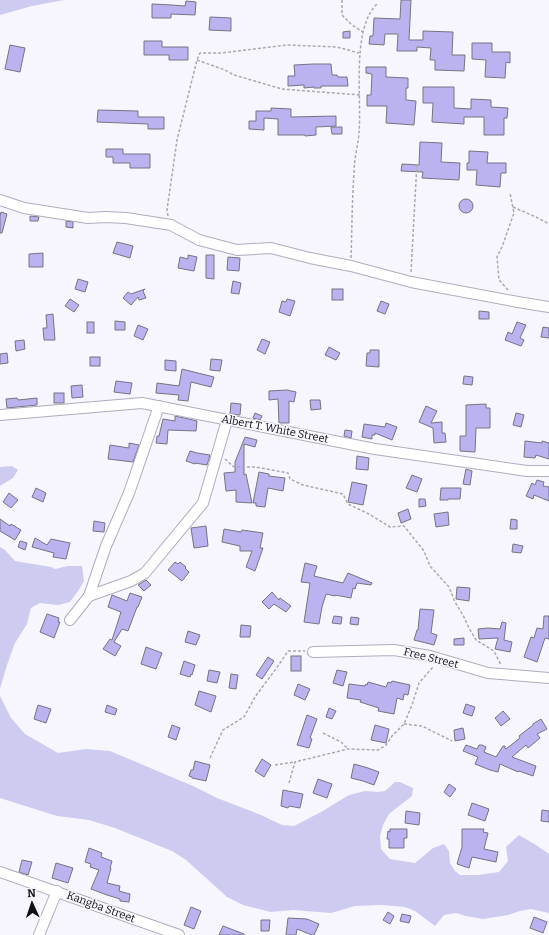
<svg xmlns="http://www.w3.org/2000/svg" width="549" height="935" viewBox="0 0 549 935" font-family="Bitter,serif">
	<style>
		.green { fill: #cecbf1 }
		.building { fill: #bab3f0; stroke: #757484 }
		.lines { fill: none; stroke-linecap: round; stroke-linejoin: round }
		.minor-casing { stroke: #afadbf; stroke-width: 12 }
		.path { stroke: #aaa9b0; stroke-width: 1.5; stroke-dasharray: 3 2; stroke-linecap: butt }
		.minor { stroke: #fff; stroke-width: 10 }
		.labels { text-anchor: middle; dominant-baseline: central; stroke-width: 3; stroke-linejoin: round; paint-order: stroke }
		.street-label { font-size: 11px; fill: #111117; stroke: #f7f6fe }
	</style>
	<rect width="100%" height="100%" fill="#f7f6fe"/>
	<g class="green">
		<path d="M0,0H64L32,6L0,15Z"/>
		<path d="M12,466L18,470L13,478L0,486V467Z"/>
		<path d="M0,547L5,550L15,561L51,567L55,569L68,566H82L84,581L78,591L70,602L58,605L40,603L31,608L27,624L15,643L7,665L0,689Z"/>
		<path d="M0,696L11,718L25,734L58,753L86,749L110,751L193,786L217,798L261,815L282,825L294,826L321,812L349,795L365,791L378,792L385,791L395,782H400L413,788L412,796L389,814L383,825L380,836L381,849L390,859L415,863L433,848L444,844L449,851L450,863L455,871L460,875H478L499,872L508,861L506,847L519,835L536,845L549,854V913L531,909L520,911L508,915L483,919L466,916L456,913L444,915L435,926L415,911L405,907L381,905L355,906L331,913L293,910L271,912L243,905L227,897L186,860L172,851L115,828L89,820L57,816L0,798Z"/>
	</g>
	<g class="building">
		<path d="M401,0H411L409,40H423V31L453,32L452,55H465L464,71L435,70V60H430L431,48L417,47V51H397L398,34H385L384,45L369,44L370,36H373L374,18L400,19Z"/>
		<path d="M186,1L196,2L195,15L171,14V18H152V4L172,5L185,6Z"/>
		<path d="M210,17L231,18V31L209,30Z"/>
		<path d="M350,31V38H343V32Z"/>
		<path d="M144,41H162V47H188V60H169V55H144Z"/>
		<path d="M472,43H492V52H510V63L506,62L505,78L485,77L486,60L472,59Z"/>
		<path d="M10,45L25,48L20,72L5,69Z"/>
		<path d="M313,64H331L332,75H337L338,77H347L348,86H321V88H314V87L304,88V85L288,86V76H295L294,65Z"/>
		<path d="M366,67H386V77L408,78V88H406V100L416,101L414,125L386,123L387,106H367V95H371L372,74L366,73Z"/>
		<path d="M423,87H454V108L471,109V99L491,100V107L508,108L507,118H504V135H484V117H464V124L432,122L433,103H423Z"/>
		<path d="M271,108L291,109V117L336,116V126L316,127V135L305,136V135H278V119L264,118V130L249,129V121H256V111H271Z"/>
		<path d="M98,110L138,111V117H164V129H148V124L97,122Z"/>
		<path d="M331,127H342V134H332Z"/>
		<path d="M420,142L442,143L441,162L460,163L459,180L422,178L423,172L401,171L402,164L419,165Z"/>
		<path d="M106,149H123V154H150V168H130V163H113V157H106Z"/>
		<path d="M469,151L488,152L487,163H506V173H501L500,187L476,185L477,170H467V163H469Z"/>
		<circle cx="466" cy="206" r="7"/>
		<path d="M1,212L7,214L2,233H0V216Z"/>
		<path d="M30,216L39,217L38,221H30Z"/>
		<path d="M66,221L73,222V228L66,227Z"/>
		<path d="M117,242L133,246L130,258L113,253Z"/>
		<path d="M43,253V267H29V254Z"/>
		<path d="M188,255L197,257L194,271L178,268L180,257L188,259Z"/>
		<path d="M206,255H214V279L206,278Z"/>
		<path d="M228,257L240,258L239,271L227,270Z"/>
		<path d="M78,279L88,282L85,292L75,289Z"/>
		<path d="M233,281L241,283L239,294L231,293Z"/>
		<path d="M145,289L143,291L146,298L139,300L138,297L131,305L123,298L128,292L131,294Z"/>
		<rect x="332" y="289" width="11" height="11"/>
		<path d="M70,299L79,305L74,312L65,306Z"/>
		<path d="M287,299L295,301L290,316L279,312L282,301L286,302Z"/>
		<path d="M381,301L389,304L385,314L377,311Z"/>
		<path d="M479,311L489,312V319H479Z"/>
		<path d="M53,314L55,340H44L43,328H47L46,315Z"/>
		<path d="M115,321L125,322V330H115Z"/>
		<rect x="87" y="322" width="7" height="11"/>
		<path d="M517,322L526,325L520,338L524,340L521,346L505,340L508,332L512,334Z"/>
		<path d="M138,325L148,329L143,340L134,336Z"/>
		<path d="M543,327L549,328V338L541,337Z"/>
		<path d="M262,339L270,342L265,354L257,350Z"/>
		<path d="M24,340L25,349L16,351L15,341Z"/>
		<path d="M329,347L340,353L336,360L325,355Z"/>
		<path d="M370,350H379V367L366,366L367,353H370Z"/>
		<path d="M7,353L8,363L0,364V354Z"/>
		<rect x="90" y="357" width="10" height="9"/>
		<path d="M211,359L222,360L220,371L210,370Z"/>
		<path d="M165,360L176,361V371L165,370Z"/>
		<path d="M182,369L214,377L211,387L191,382L188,401L178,400L179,395L156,393L157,383L179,386Z"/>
		<path d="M464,376L473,377L472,385L463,384Z"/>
		<path d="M116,381L132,383L130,394L114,392Z"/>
		<path d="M82,385L83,397L72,398L71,386Z"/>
		<path d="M287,390L296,392L294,402L289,401V423H279L278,399L269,400V391Z"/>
		<rect x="54" y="393" width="10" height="10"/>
		<path d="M17,398L18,400L37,398V405L7,408L6,399Z"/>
		<path d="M310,400H320L321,409L311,410Z"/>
		<path d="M231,403L241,404L240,415L230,414Z"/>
		<path d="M486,404V408H490V428H476L475,452L460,451V436H466V405Z"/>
		<path d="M426,406L437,411L431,423L442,422V433H445L446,442L434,443L433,428L419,422Z"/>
		<path d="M255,413L262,416L260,420L253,418Z"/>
		<path d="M516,413L524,415L521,427L513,425Z"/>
		<path d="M175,416L197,421L196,431L168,430L167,444L156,443L157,436H159L163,419L175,421Z"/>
		<path d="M386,423L397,427L392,440L375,433V435H372V439L362,437L364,424L385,427Z"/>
		<path d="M345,430L352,431L351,438L344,436Z"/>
		<path d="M245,437L257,440L255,447L244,444V475L246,474L252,503L236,502V490L226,491L224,473L235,472V462Z"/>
		<path d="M525,441L542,443V441L549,443V459L536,455L535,458L524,457Z"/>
		<path d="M129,443L139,445L133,462L108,459L110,445L129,448Z"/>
		<path d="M190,451L197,453L210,455L207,465L195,463V464L186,461Z"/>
		<path d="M357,456L369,458L368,470L356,469Z"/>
		<path d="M466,469L472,471L470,485L463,484Z"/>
		<path d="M259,472L269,474V476L285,478L283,491L268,488L265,507L256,506V503H253Z"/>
		<path d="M412,475L422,479L417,492L406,488Z"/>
		<path d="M537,480L544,482L543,486L549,487V501L534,495L533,499L526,496L532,483L535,485Z"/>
		<path d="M352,482L367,485L363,505L348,502Z"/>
		<path d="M36,488L46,493L43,502L32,497Z"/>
		<path d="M441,488H461L460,499H448V500H440Z"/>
		<path d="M9,493L18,500L11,508L3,502Z"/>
		<path d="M419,499H425L426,506L419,507Z"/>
		<path d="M408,509L411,519L401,523L398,513Z"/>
		<path d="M448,512L449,525L436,527L434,514Z"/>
		<path d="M0,519L10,526L11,524L21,530L15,540L0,531Z"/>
		<path d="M511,519L517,520V529H510Z"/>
		<path d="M94,521L105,523L104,532L93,531Z"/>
		<path d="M206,526L208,546L194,548L191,528Z"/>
		<path d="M224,529L241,532L242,530L263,533L260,548H263L255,571L246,567L252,551H240V546L222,542Z"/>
		<path d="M35,538L47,545L51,539L70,543L66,559L53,557L54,553L32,547Z"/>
		<path d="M20,541L27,543L25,550L18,547Z"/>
		<path d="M513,544L523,546L521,553L512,552Z"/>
		<path d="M175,562L178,564L180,562L186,567L185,568L189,572L182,581L168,570Z"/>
		<path d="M305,563L317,566L314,576L343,583L348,573L372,583L371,585L357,583L355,589L353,588L351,598L335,595V596L326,594L322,607L319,624L304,622L310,583L301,582Z"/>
		<path d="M146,580L151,585L144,591L138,585Z"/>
		<path d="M457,587L470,588L469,601L456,599Z"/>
		<path d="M272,592L279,600L280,598L291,606L286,612L274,604L269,609L262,602Z"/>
		<path d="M130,593L142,597L138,607H137L128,631L122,629L114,642L121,646L115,656L103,649L110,639L112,640L121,612L108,607L112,595L127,601Z"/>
		<path d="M420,609L434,610L431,633L437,635L434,645L414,640L417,630H418Z"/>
		<path d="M47,614L59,618L58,622H60L54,638L40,632Z"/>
		<path d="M334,616L342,617L341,624L332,623Z"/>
		<path d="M544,616H549V639L545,638L537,662L524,657L531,637L534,638L537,628L543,629Z"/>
		<path d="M351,617L359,618L358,625L350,624Z"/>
		<path d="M502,622L506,623L504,640L512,642L510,652L495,649L498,638L479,639L478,629L488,628L500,629Z"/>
		<path d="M241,625L251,626L250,637H240Z"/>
		<path d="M188,631L200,635L196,645L185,642Z"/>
		<path d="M464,638V645H454V639Z"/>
		<path d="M146,647L162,653L156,669L141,664Z"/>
		<rect x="291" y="656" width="10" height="15"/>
		<path d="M268,657L274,661L262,679L256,675Z"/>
		<path d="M184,661L195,665L192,675L191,674L190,677L180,674Z"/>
		<path d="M209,670L220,672L217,683L207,681Z"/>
		<path d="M337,670L347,672L343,686L333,683Z"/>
		<path d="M231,674L238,675L236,689L229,688Z"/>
		<path d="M392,681L410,685L408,695L404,694L403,700L397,698L394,714L378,711L379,708L360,702L361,700L347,698L349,684L365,686L366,684L367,685L368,682L386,687L388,682L391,683Z"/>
		<path d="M298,684L310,689L305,700L294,695Z"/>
		<path d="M199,691L216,696L211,712L195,705Z"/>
		<path d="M466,704L475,707L472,716L463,713Z"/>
		<path d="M38,705L51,709L46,723L34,719Z"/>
		<path d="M107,705L117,709L115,715L105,712Z"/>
		<path d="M329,708L336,711L332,719L326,717Z"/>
		<path d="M503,711L510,719L501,726L495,718Z"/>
		<path d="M307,715L317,719L310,738L312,739L309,748L297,745Z"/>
		<path d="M541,719L547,729L537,734L540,738L528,748L526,745L512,757L536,766L533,776L519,771L518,772L500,764L498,772L490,770L475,764L478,757L463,751L466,745L477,749L479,745H482L486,747L484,752L496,757L503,746H505V748L506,749L520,738L519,736L533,725V724Z"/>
		<path d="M172,725L180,728L176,740L168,737Z"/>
		<path d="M375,725L389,729L386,743L371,740Z"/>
		<path d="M463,728L465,739L455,741L454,730Z"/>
		<path d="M262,759L271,765L264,777L255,771Z"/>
		<path d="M195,761L210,765L206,781L192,778V777L189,776L191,770H193Z"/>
		<path d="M354,764L368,768L379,772L374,785L363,781L351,778Z"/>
		<path d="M318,779L332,784L327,798L313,793Z"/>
		<path d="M449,784L456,789L450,797L444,792Z"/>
		<path d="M283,790L303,794L300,808L289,806L288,808L281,806Z"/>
		<path d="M472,803L489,809L485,821L468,815Z"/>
		<path d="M542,810L549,811V822L541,821Z"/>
		<path d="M406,811L420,813L419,825L405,823Z"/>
		<path d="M390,829H407V838H404V848H389V839H387L388,831L390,832Z"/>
		<path d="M462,829H484L483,832L488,833L484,849L498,852L496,862L472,857L469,868L457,864L462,847Z"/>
		<path d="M89,848L102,853L101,857L112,861L110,868H111L107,883L120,886L119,891L130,894L129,902L120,901V899L107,895L91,889L99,870L90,867L91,864L85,862Z"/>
		<path d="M22,860L32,862L28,875L19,872Z"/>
		<path d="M56,863L73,868L68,883L52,878Z"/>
		<path d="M191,907L201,911L194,929L184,925Z"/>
		<path d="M388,912L394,916L390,924L383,920Z"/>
		<path d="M402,914L411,916L409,923L400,921Z"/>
		<path d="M534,917L547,922L543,933L530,928Z"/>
		<path d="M288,918L307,919L319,924L314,935H312L297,929L296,935H286Z"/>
		<path d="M261,920H270L269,931H261Z"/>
		<path d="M223,926L244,934V935H219Z"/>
	</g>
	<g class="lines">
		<defs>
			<g id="minor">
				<path d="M0,200L24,208L88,218L106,217L126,218L171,225L199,240L237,250L271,248L310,258L351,266L411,282L518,302L549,307"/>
				<path d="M0,415L142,403L375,449L527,471H549"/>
				<path d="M89,596L131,581L145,573L203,503L227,420"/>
				<path d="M70,620L89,596L106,546L129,493L159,406"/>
				<path d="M313,652L394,650L430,656L488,673L549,678"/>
				<path d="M0,872L179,935"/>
				<path d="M39,935L57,891"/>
			</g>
		</defs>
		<use href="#minor" class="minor-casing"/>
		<g class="path">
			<path d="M342,0V15L352,25L363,32"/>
			<path d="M197,60L225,70L234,75L282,89L360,95"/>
			<path d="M513,207L536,217L549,224"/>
			<path d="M168,216L167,210L177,140L197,60L200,53H221L287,45L337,47L359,53"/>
			<path d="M351,258C352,229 352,201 354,173C354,159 358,146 359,133C362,98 351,29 377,4"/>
			<path d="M411,272L417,163"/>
			<path d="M508,290L499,280L497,257L502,247L514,213L510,193"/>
			<path d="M225,459L234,467H256L288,473L290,479L303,485L343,494L348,504L369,514L390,527L404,526L424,551L430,566L449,587L455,602L463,615L469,628L476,640L494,651L501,665"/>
			<path d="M404,724L422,726L452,741"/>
			<path d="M323,733L341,742L348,749"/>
			<path d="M210,758L223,730L244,717L255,697L278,666L288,651H305"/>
			<path d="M275,765L295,762"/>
			<path d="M289,783L295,762L348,749L378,750L386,745L392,736L404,724L412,705L419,683L433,667"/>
		</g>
		<use href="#minor" class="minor"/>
	</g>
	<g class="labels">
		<g class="street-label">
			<text transform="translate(275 429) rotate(11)">Albert T. White Street</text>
			<text transform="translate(431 658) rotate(14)">Free Street</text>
			<text transform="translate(101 907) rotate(20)">Kangba Street</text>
		</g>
	</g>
	<g transform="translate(32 903) rotate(357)" stroke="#f7f6fe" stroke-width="3" paint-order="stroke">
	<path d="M0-3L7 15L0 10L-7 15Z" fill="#111117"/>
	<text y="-6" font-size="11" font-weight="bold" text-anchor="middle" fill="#111117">N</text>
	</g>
</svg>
